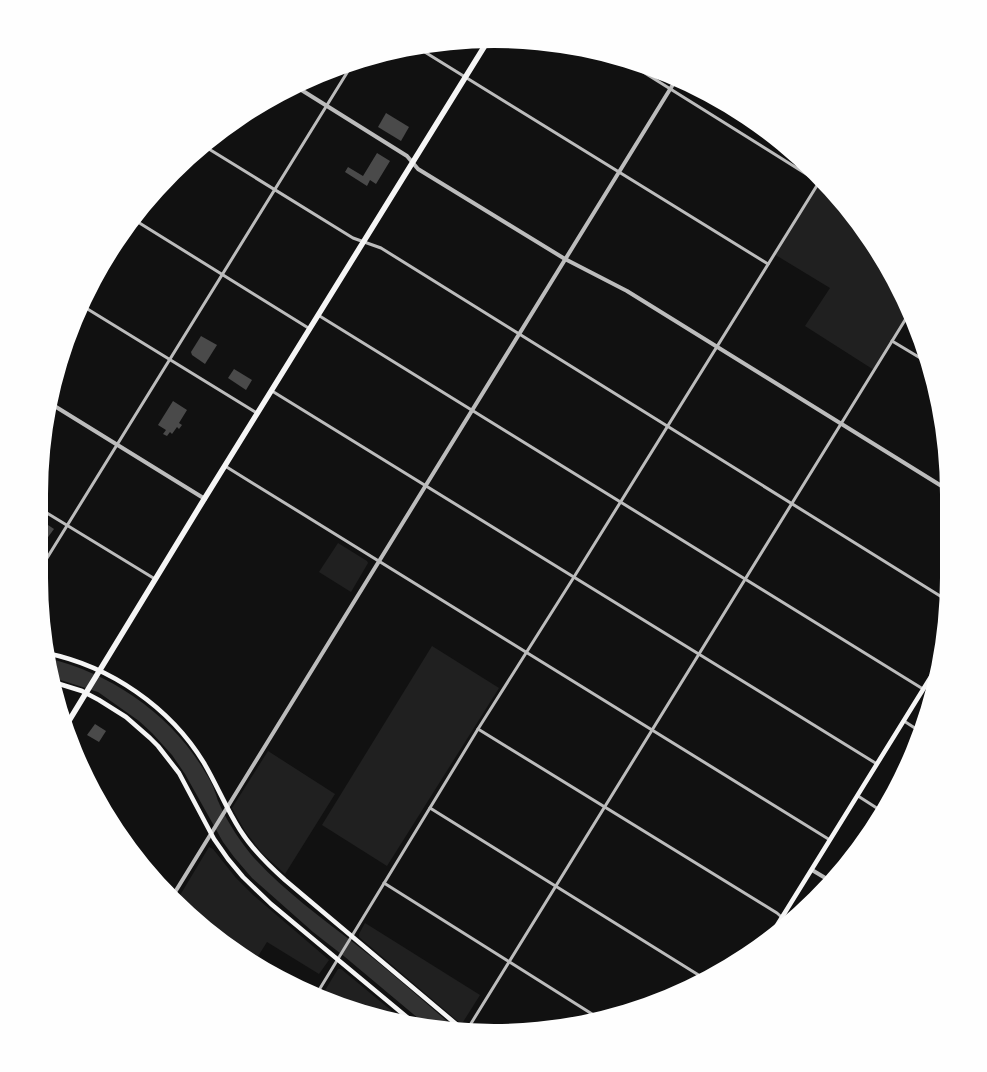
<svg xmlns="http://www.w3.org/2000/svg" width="987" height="1072" viewBox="0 0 987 1072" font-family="'Archivo Narrow',sans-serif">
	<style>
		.green { fill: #202020 }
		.water { fill: #333 }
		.building { fill: #4a4a4a }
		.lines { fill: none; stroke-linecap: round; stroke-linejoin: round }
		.minor { stroke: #bcbcbc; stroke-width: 3 }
		.tertiary { stroke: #bcbcbc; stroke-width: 4 }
		.secondary { stroke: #f5f5f5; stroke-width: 4.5 }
		.trunk { stroke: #f5f5f5; stroke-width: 5.5 }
	</style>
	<rect width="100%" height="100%" fill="#111"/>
	<g class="green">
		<path d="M819,182L827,187L872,241L910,312L874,370L805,326L830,288L774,254Z"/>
		<path d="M338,543L367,561L368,563L351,592L319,572Z"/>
		<path d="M432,646L499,688L387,866L322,825Z"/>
		<path d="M268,751L335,794L285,874L262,853L245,831L232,808Z"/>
		<path d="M209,847L213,849L236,878L253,895L329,960L319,974L267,942L255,961L211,932L212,930L190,917L176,902Z"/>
		<path d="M365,923L480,995L463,1022L460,1023L359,937V934Z"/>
		<path d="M338,969H341L404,1021L376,1018L321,997Z"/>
	</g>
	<path class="water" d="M47,658C111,673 172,715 205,772C209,778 213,785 215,792C217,796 217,800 219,803C226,820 243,846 256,860C285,891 320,917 354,943C389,970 422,1000 455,1028L425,1024L345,957L313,932L252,878L234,857L223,842L185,774L172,755L152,733L139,721L98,692L51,677L48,667Z"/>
	<g class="building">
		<path d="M386,113L409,127L401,141L378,127Z"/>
		<path d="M377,153L390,161L376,184L370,180L367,186L345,172L348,167L363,176Z"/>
		<path d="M201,336L217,345L205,364L192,355L191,352Z"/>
		<path d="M234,369L252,380L246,390L228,378Z"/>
		<path d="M173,401L187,410L179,423L182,425L179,429L177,427L172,434L170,432L167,436L163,434L166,430L158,425Z"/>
		<path d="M42,521L54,529L40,548Z"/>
		<path d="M95,724L106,731L99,742L87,735Z"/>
	</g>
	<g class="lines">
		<g class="minor">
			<path d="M415,46L768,264"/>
			<path d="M624,60L827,187"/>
			<path d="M204,146L353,238L381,248L945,599"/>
			<path d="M133,219L310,329"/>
			<path d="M81,305L257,413"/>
			<path d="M318,315L923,689"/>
			<path d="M892,341L927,362"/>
			<path d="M272,391L877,764"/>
			<path d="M225,466L830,840"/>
			<path d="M42,510L155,579"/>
			<path d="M39,571L353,63"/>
			<path d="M904,721L921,732"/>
			<path d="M478,729L777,913L786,921"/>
			<path d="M858,796L883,812"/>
			<path d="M430,808L705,979"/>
			<path d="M384,883L600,1019"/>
			<path d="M316,995L478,729L574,577L821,179"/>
			<path d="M467,1030L910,312"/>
		</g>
		<g class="tertiary">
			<path d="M295,86L407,156L418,169L565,259L627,291L948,490"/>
			<path d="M48,402L205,499"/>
			<path d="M812,870L832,882"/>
			<path d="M172,897L677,78"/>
		</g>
		<g class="secondary">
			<path d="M46,653C110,666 170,707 204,763C217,785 226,808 240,830C252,849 268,865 285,880L462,1029"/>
			<path d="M53,682L82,691L99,700L126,717L150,738L158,746L179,773L214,839L228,859L243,877L271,904L414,1023"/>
			<path d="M771,935L937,667"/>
		</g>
		<path class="trunk" d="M67,724L203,501L489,39"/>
	</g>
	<path d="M0 0H987V1072H0ZM494 48H494A446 446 0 0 1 940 494V578A446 446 0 0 1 494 1024H494A446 446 0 0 1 48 578V494A446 446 0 0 1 494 48Z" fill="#fefefe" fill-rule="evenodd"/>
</svg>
